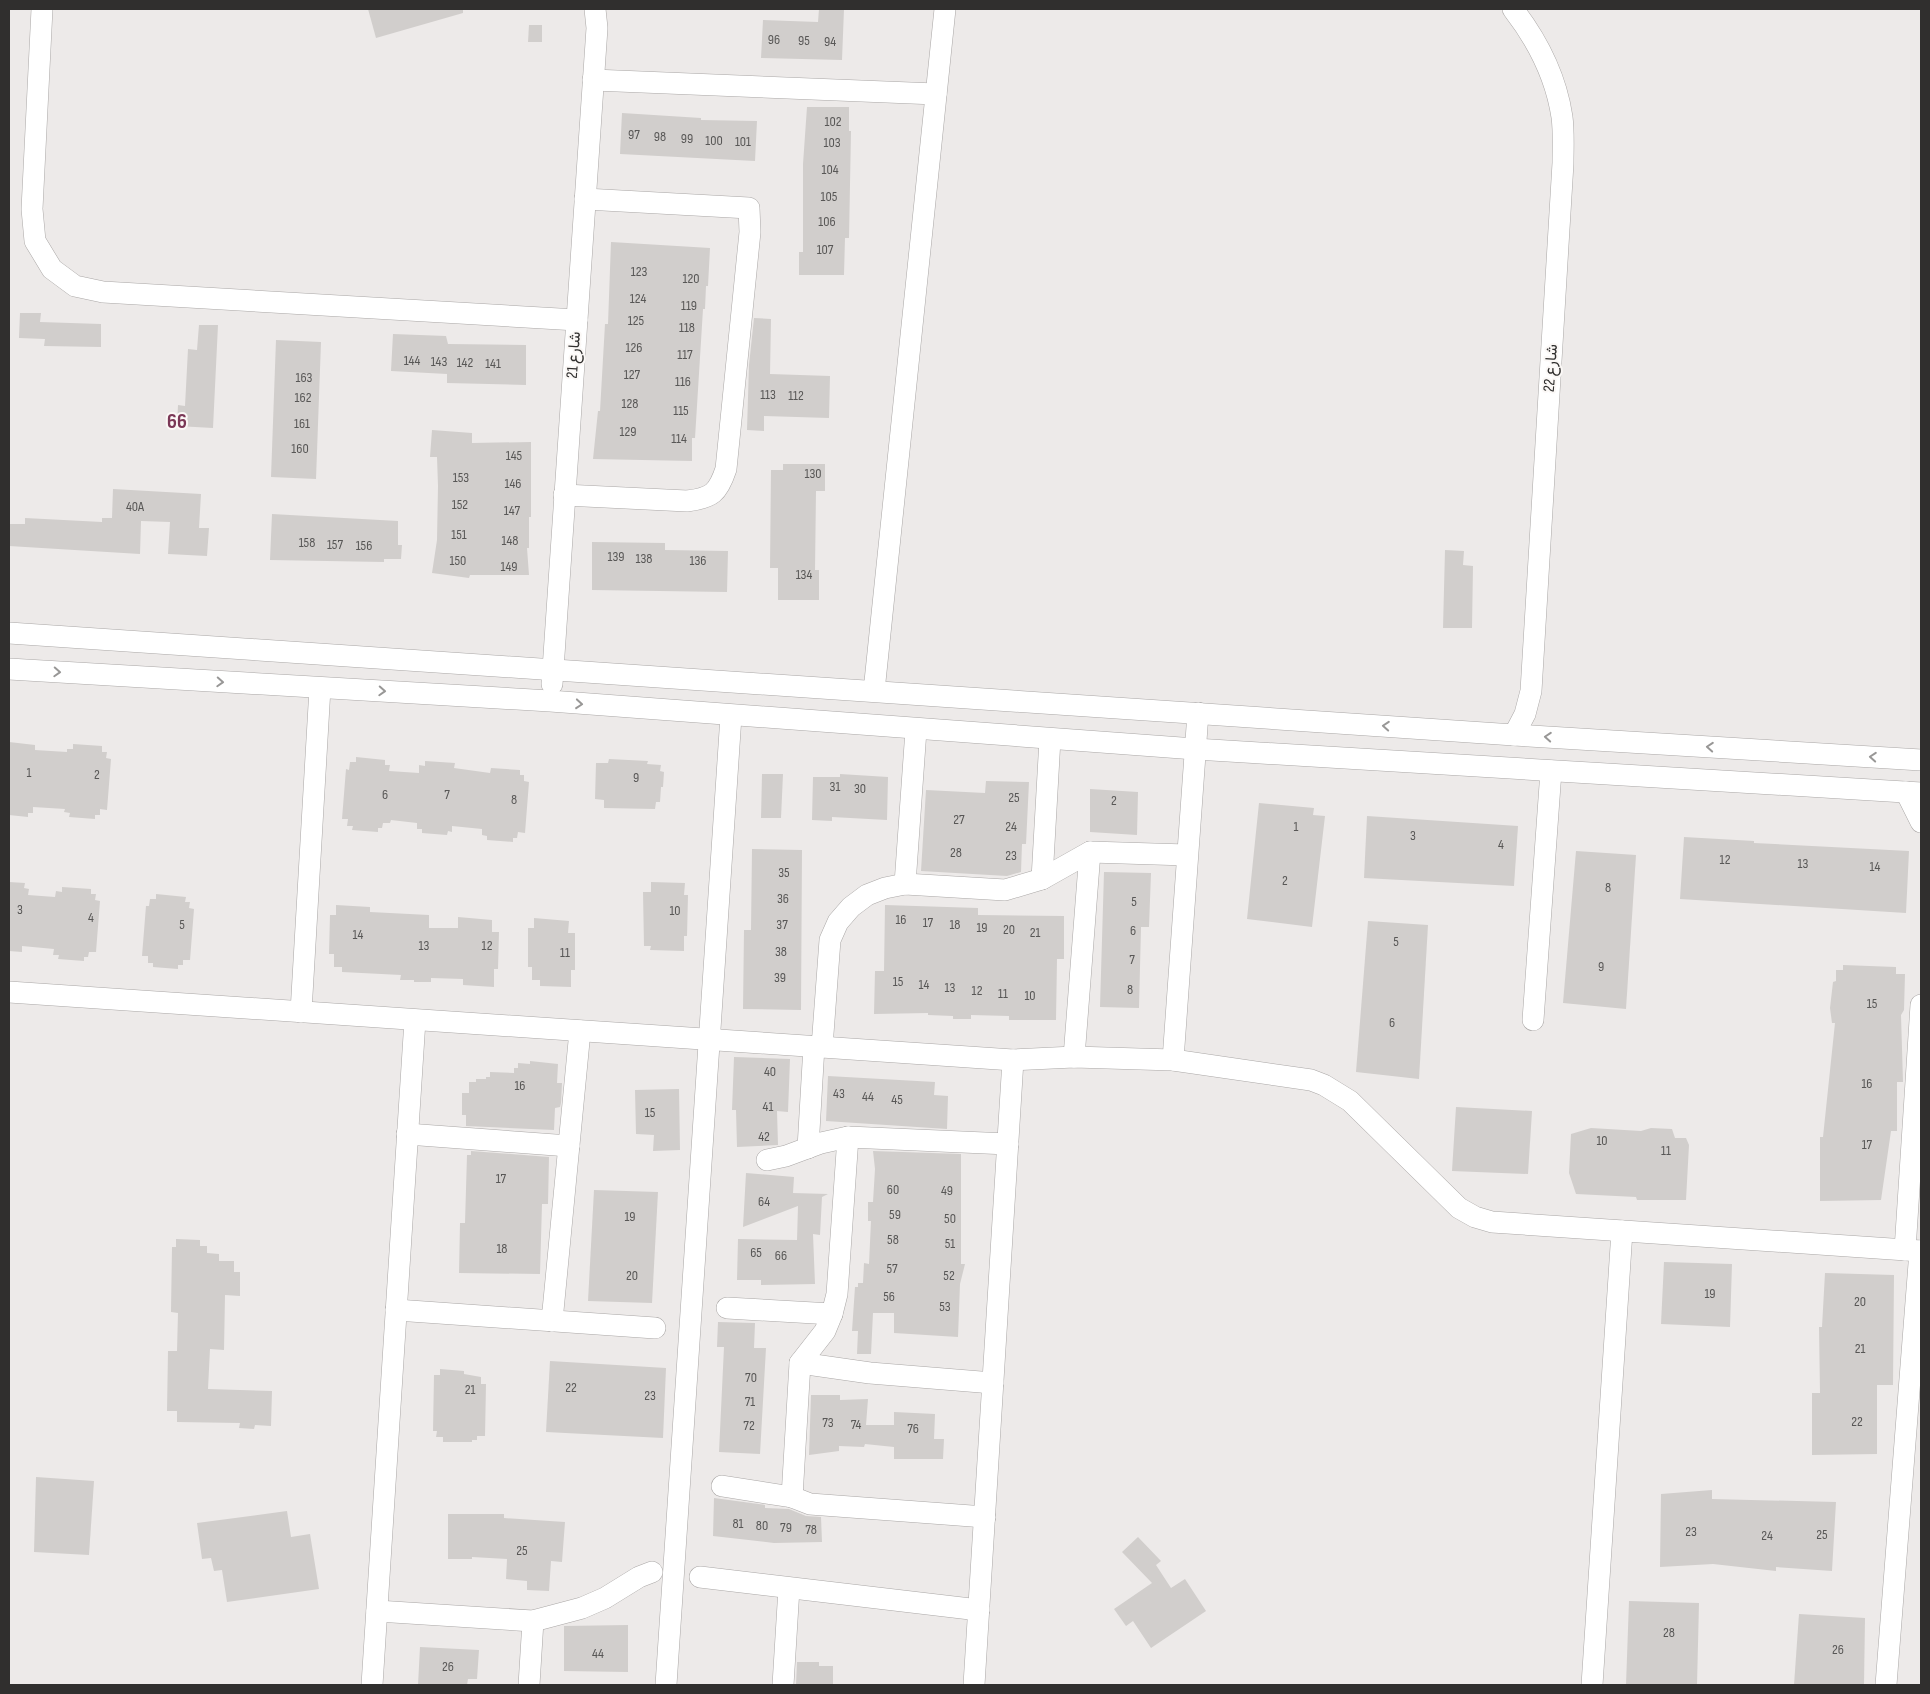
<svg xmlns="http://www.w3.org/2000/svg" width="1930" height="1694" viewBox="0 0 1930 1694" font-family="'Sofia Sans Condensed',Vazirmatn,sans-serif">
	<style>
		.building { fill: #d1cecc }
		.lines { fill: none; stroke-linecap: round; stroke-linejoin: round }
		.minor-casing { stroke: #aaa7a6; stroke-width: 22 }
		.minor { stroke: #fff; stroke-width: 21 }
		.oneway { stroke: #989796 }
		.labels { text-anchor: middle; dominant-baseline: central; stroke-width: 4; stroke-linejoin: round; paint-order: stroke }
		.number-label { font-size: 14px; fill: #585756 }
		.street-label { font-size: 16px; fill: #302f2e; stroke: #fbf8f6 }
		.district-label { font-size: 21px; font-weight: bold; fill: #7b3857; stroke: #fbf8f6 }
	</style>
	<rect width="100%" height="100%" fill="#edeae9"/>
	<g class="building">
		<path d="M368,9H463V13L376,38Z"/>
		<path d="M819,9H844L842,60L761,58L763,20L818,22Z"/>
		<path d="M529,25H542V42H528Z"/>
		<path d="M807,107H849V131H851L849,238H845L844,275H799V252H803V164Z"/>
		<path d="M622,113L701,118V120L757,121L755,161L620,154Z"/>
		<path d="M611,242L710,248L708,286H706L705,309H703L695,438H692V461L593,459L598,411H600L605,324H608Z"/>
		<path d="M20,313H41L40,322L101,324V347L44,346L45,339L19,338Z"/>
		<path d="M754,318L771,319L770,374L830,376L829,418L764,416V431L747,430L749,365Z"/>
		<path d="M199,325H218L213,428L177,426L178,405L185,406L188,349L197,350Z"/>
		<path d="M393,334L446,336L448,344L526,345V385L447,383V374L391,371Z"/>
		<path d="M276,340L321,342L316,479L271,477Z"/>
		<path d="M432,430L472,433V443L531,442V517H529V548H527L529,575H470L469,578L432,573L437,540L438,486L437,457H430Z"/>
		<path d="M783,464H825V491H816L815,570H819V600H778V568H770L771,470H783Z"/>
		<path d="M113,489L201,494L199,528H209L207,556L168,554L170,522L141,521L140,554L9,546V524H25V518L102,522V518H112Z"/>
		<path d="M272,514L398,521V545H402L401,559H384V562L270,560Z"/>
		<path d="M592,542L665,543V550L728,551L727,592L592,590Z"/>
		<path d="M1445,550L1464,551L1463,565L1473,566L1472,628H1443Z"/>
		<path d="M9,742L35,745V750L67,752V749H73V744L102,746V752H107L106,758L111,759L107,810L100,809V815H95V819L69,817L70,813L64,812L65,809L33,807V813H28V817L9,815Z"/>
		<path d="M356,757L385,760V765H390L389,771L419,773V765L425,766V761L455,763L454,768L490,773L491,768L520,770V775H524V781L529,782L525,833L518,832L517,838H513V842L487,840V836L482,835V829L452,826V832L448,831L447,835L422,833V829H417V823L391,820L390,823H383L382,828H378V832L352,830L353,826H347L348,819H342L346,769L349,770L350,762H356Z"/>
		<path d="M609,759L648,761L647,764L661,765L660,771L664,772L663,787H661L660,802H656L655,809L604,808V800L595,799L596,763H608Z"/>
		<path d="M762,774H783L781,818H761Z"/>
		<path d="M840,774L888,777L887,820L832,817V821L812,820L813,777H840Z"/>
		<path d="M986,781L1029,782L1026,844H1022L1021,872L1007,876L921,871L926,790L985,793Z"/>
		<path d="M1090,789L1138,792L1137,835L1090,832Z"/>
		<path d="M1259,803L1314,808L1313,815L1325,816L1312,927L1247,919Z"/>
		<path d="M1367,816L1518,826L1514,886L1364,878Z"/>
		<path d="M1684,837L1754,841V843L1909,851L1906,913L1680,899Z"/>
		<path d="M752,849L802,850L801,1010L743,1009L744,930H751Z"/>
		<path d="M1576,851L1636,855L1626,1009L1563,1003Z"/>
		<path d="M1104,872L1151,873L1149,927H1141L1139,1008L1100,1007Z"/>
		<path d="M9,882L25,883L24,888L29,889L28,895L55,897L56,891L62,892V887L91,889V894H96L95,900L100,901L96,952H89L88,957H84V961L58,959L59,955H53L54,949L22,946V952L9,951Z"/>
		<path d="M651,882L685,883L684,895H688L687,936H684V951L650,950L651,946H644L643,892H651Z"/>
		<path d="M156,894L186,897L185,902H190L189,908L194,909L190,960H183V965H178V969L153,967V963H148V956H142L146,906H149L150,899H156Z"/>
		<path d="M336,905L370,907V912L429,915V928H458V917L492,920V932H499L498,969H494V987L463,985V979L431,978V982H414V980H400L401,975L342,972V967H334V954H329L330,915H336Z"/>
		<path d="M885,905L978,908V915L1064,916V959H1057L1056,1020H1009V1016L971,1015V1019H953V1016L928,1015V1013L874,1014L875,971H884Z"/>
		<path d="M534,918L569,921L568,933H575V970H571V987L540,986V980H532V967H528V928H534Z"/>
		<path d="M1368,921L1428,925L1419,1079L1356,1072Z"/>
		<path d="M1843,965L1896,967V974H1905L1904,1010L1901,1015L1903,1082H1897V1131H1891L1881,1200L1820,1201V1137H1823L1835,1023H1832L1830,1008L1833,982L1836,981V970H1843Z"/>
		<path d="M734,1057L790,1059L788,1112L777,1111L778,1145L737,1147L736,1110H732Z"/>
		<path d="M530,1061L558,1064L557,1083H562L561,1103L560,1107L555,1108L554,1130L466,1126V1115H462V1093H469V1082H476V1079H486V1077H490V1072L514,1073V1068H518V1063L530,1064Z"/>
		<path d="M828,1076L935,1082L934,1095L948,1096L947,1129L826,1121Z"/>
		<path d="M679,1089L680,1150L653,1151L654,1135L636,1134L635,1090Z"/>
		<path d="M1456,1107L1532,1111L1528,1174L1452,1171Z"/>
		<path d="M1591,1128L1641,1131L1651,1128L1672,1129L1675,1138H1686L1689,1145L1686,1200H1637L1636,1197L1576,1194L1569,1173L1571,1134Z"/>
		<path d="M471,1151L549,1157L548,1204H542L540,1274L459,1273L460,1223H465L467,1155H471Z"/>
		<path d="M873,1151L961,1154V1264H965L960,1284L958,1337L894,1333V1313H873L871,1354H857L858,1331H852L855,1287H858V1283H863L864,1263L869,1264L871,1221H868V1202H873L875,1169Z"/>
		<path d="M746,1173L794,1177L793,1193L828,1194L822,1197L820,1235L813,1234L815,1284L761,1285V1280H737L738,1239L797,1240L798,1206L743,1227Z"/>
		<path d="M594,1190L658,1192L652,1303L588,1301Z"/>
		<path d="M176,1239L200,1240V1246H207V1253L219,1254V1261H234V1272H240V1296L225,1295L224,1350L210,1349L208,1389L272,1391L271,1426L255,1425L254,1429L239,1428L240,1423L177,1422V1411H167L168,1351H177L178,1313L171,1312L172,1247H176Z"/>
		<path d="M1664,1262L1732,1264L1730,1327L1661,1324Z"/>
		<path d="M1825,1273L1894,1275L1893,1385H1877V1454L1812,1455V1393H1820L1819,1327H1822Z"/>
		<path d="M718,1322L755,1323L754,1348H766L760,1454L719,1452L724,1347H717Z"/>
		<path d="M550,1361L666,1368L663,1438L546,1432Z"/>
		<path d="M440,1369L464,1371V1374L481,1377V1384H486L485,1436H477V1440H472V1442H443V1437H436L437,1431H433L434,1375H440Z"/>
		<path d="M811,1395H840V1400L868,1399L866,1425H894V1412L935,1414L934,1439H944L943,1459H894V1447L865,1444L864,1447L839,1446V1451L809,1455Z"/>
		<path d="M36,1477L94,1481L89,1555L34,1552Z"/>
		<path d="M1712,1490V1499L1836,1502L1832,1571L1776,1567V1571L1713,1564L1660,1567L1661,1494Z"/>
		<path d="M714,1498L765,1505V1508L789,1509L806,1516L821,1517L822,1542L774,1543L713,1536Z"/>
		<path d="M287,1511L291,1537L310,1534L319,1589L227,1602L222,1570L214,1571L211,1558L202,1559L197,1523Z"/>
		<path d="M448,1514H504V1518L565,1522L562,1562L551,1561L549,1591L527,1590V1581L506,1579L507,1559L472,1557V1559H448Z"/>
		<path d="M1138,1537L1161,1561L1156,1565L1171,1588L1185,1579L1206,1611L1151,1648L1133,1621L1126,1626L1114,1609L1152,1583L1122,1552Z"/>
		<path d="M1629,1601L1699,1603L1697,1685H1626Z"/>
		<path d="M1799,1614L1865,1618L1864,1685H1794Z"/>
		<path d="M628,1625V1672L564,1671V1626Z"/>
		<path d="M420,1647L479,1650L477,1679H468L467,1685H418Z"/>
		<path d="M797,1662H819V1666H833V1685H796Z"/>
	</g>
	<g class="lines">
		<defs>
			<g id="minor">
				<path d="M42,9L32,209L35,241L52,269L75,286L103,292L577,320"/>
				<path d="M1513,9C1537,40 1556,77 1562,117C1564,132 1563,148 1563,163L1531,691L1525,714L1514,735"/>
				<path d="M593,80L936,94"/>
				<path d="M564,495L687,501C712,498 718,493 726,469L750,232L749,208L585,199"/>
				<path d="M9,633L1514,735L1921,760"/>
				<path d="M9,669L550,701L1195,749L1921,793"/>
				<path d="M552,684L597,28L595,9"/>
				<path d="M874,691L945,9"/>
				<path d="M1906,792L1921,822"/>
				<path d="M1042,879L1050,739"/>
				<path d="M905,884L916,730"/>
				<path d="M9,992L1013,1060L1074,1057L1173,1060L1311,1080L1324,1085L1350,1101L1459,1208L1475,1217L1492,1222L1921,1251"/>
				<path d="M301,1012L320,688"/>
				<path d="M1533,1020L1551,771"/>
				<path d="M822,1047L830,940L838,922L851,907L867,895L885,888L905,884L1005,890L1042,879L1090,852L1187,855"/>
				<path d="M1074,1057L1090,852"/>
				<path d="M1173,1060L1198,713"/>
				<path d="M407,1134L569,1146"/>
				<path d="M808,1148L814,1046"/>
				<path d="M767,1160L786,1156L821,1143L848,1137L1008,1144"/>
				<path d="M1905,1250L1921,1005"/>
				<path d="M727,1308L832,1314"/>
				<path d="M396,1310L655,1328"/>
				<path d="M552,1321L580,1031"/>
				<path d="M800,1363L870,1373L993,1383"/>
				<path d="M722,1486L792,1497L810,1504L985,1517"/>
				<path d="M792,1497L800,1363L825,1331L832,1314L837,1294L848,1137"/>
				<path d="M700,1577L979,1610"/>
				<path d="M377,1611L533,1621L582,1608L605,1598L639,1577L652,1572"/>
				<path d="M372,1685L415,1020"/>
				<path d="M529,1685L533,1621"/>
				<path d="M666,1685L731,716"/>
				<path d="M783,1685L789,1588"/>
				<path d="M974,1685L1013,1060"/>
				<path d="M1592,1685L1622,1231"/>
				<path d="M1886,1685L1920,1251"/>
			</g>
		</defs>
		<use href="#minor" class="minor-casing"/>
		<use href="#minor" class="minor"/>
	</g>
	<defs><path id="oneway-chevron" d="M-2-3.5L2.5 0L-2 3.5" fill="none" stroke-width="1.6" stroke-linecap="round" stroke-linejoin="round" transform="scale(1.25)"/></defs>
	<g class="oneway">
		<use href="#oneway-chevron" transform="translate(57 672) rotate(3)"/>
		<use href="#oneway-chevron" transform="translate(220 682) rotate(3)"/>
		<use href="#oneway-chevron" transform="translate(382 691) rotate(3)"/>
		<use href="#oneway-chevron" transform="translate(579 704) rotate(5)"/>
		<use href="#oneway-chevron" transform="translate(1386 726) rotate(-176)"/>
		<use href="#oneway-chevron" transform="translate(1548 737) rotate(-176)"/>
		<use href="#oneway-chevron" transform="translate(1710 747) rotate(-176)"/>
		<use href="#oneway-chevron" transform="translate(1873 757) rotate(-176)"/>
	</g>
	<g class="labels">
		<g class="number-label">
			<text x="774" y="39">96</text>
			<text x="804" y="40">95</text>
			<text x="830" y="41">94</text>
			<text x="833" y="121">102</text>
			<text x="634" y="134">97</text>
			<text x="660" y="136">98</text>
			<text x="687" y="138">99</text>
			<text x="714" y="140">100</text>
			<text x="743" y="141">101</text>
			<text x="832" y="142">103</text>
			<text x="830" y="169">104</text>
			<text x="829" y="196">105</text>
			<text x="827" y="221">106</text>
			<text x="825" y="249">107</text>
			<text x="639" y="271">123</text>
			<text x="691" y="278">120</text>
			<text x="638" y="298">124</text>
			<text x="689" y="305">119</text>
			<text x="636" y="320">125</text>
			<text x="687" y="327">118</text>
			<text x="634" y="347">126</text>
			<text x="685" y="354">117</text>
			<text x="412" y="360">144</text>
			<text x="439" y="361">143</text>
			<text x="465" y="362">142</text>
			<text x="493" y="363">141</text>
			<text x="632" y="374">127</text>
			<text x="304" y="377">163</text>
			<text x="683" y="381">116</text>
			<text x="768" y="394">113</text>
			<text x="796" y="395">112</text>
			<text x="303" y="397">162</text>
			<text x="630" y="403">128</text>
			<text x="681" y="410">115</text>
			<text x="302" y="423">161</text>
			<text x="628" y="431">129</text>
			<text x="679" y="438">114</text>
			<text x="300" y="448">160</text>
			<text x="514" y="455">145</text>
			<text x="813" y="473">130</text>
			<text x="461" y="477">153</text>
			<text x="513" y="483">146</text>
			<text x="460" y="504">152</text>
			<text x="135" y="506">40A</text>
			<text x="512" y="510">147</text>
			<text x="459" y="534">151</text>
			<text x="510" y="540">148</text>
			<text x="307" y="542">158</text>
			<text x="335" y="544">157</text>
			<text x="364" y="545">156</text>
			<text x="616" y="556">139</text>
			<text x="644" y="558">138</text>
			<text x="458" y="560">150</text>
			<text x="698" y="560">136</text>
			<text x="509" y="566">149</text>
			<text x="804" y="574">134</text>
			<text x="29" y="772">1</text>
			<text x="97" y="774">2</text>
			<text x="636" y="777">9</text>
			<text x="835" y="786">31</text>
			<text x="860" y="788">30</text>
			<text x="385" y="794">6</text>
			<text x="447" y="794">7</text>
			<text x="1014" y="797">25</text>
			<text x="514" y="799">8</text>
			<text x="1114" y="800">2</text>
			<text x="959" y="819">27</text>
			<text x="1011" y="826">24</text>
			<text x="1296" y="826">1</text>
			<text x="1413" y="835">3</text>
			<text x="1501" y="844">4</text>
			<text x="956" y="852">28</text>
			<text x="1011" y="855">23</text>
			<text x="1725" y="859">12</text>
			<text x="1803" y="863">13</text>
			<text x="1875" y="866">14</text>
			<text x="784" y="872">35</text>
			<text x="1285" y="880">2</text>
			<text x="1608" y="887">8</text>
			<text x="783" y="898">36</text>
			<text x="1134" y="901">5</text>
			<text x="20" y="909">3</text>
			<text x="675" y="910">10</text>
			<text x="91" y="917">4</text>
			<text x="901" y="919">16</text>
			<text x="928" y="922">17</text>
			<text x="182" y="924">5</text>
			<text x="782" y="924">37</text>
			<text x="955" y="924">18</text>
			<text x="982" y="927">19</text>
			<text x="1009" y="929">20</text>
			<text x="1133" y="930">6</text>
			<text x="1035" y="932">21</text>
			<text x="358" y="934">14</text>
			<text x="1396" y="941">5</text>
			<text x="424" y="945">13</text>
			<text x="487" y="945">12</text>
			<text x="781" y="951">38</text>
			<text x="565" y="952">11</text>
			<text x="1132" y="959">7</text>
			<text x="1601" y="966">9</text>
			<text x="780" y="977">39</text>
			<text x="898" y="981">15</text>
			<text x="924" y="984">14</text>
			<text x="950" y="987">13</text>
			<text x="1130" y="989">8</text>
			<text x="977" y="990">12</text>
			<text x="1003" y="993">11</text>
			<text x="1030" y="995">10</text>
			<text x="1872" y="1003">15</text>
			<text x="1392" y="1022">6</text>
			<text x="770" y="1071">40</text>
			<text x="1867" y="1083">16</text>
			<text x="520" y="1085">16</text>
			<text x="839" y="1093">43</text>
			<text x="868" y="1096">44</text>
			<text x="897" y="1099">45</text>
			<text x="768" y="1106">41</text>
			<text x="650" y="1112">15</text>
			<text x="764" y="1136">42</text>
			<text x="1602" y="1140">10</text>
			<text x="1867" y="1144">17</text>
			<text x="1666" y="1150">11</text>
			<text x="501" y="1178">17</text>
			<text x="893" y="1189">60</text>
			<text x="947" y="1190">49</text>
			<text x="764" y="1201">64</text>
			<text x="895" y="1214">59</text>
			<text x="630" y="1216">19</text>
			<text x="950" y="1218">50</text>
			<text x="893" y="1239">58</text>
			<text x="950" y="1243">51</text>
			<text x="502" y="1248">18</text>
			<text x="756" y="1252">65</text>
			<text x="781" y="1255">66</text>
			<text x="892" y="1268">57</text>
			<text x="632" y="1275">20</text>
			<text x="949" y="1275">52</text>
			<text x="1710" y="1293">19</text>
			<text x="889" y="1296">56</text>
			<text x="1860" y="1301">20</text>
			<text x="945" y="1306">53</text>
			<text x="1860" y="1348">21</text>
			<text x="751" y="1377">70</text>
			<text x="571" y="1387">22</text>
			<text x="470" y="1389">21</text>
			<text x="650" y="1395">23</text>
			<text x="750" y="1401">71</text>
			<text x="1857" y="1421">22</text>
			<text x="828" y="1422">73</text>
			<text x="856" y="1424">74</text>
			<text x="749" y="1425">72</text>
			<text x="913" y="1428">76</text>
			<text x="738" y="1523">81</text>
			<text x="762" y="1525">80</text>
			<text x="786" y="1527">79</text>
			<text x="811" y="1529">78</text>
			<text x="1691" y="1531">23</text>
			<text x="1822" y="1534">25</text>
			<text x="1767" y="1535">24</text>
			<text x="522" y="1550">25</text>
			<text x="1669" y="1632">28</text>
			<text x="1838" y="1649">26</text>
			<text x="598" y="1653">44</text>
			<text x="448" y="1666">26</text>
		</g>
		<g class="street-label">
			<text transform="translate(574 355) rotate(-86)">شارع 21</text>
			<text transform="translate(1551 368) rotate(-86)">شارع 22</text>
		</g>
		<g class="district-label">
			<text x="177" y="421">66</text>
		</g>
	</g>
	<rect width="1930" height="1694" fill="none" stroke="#302f2e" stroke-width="20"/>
</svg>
